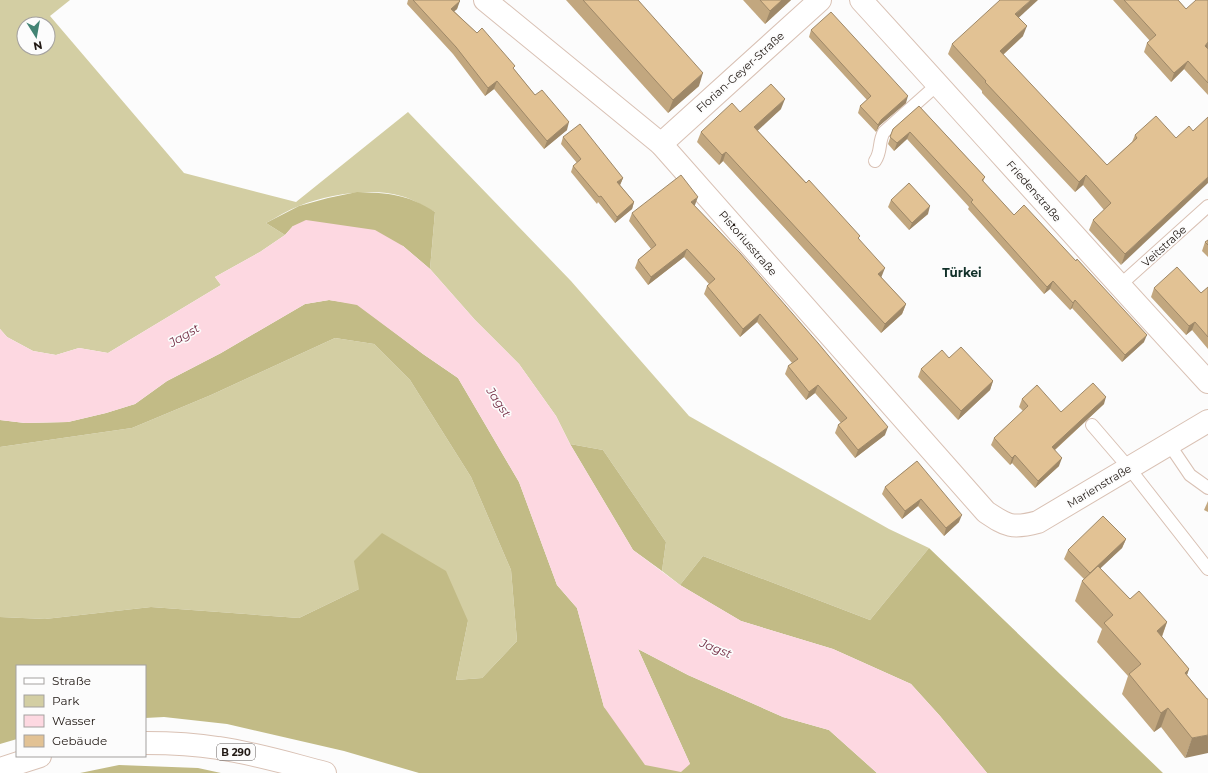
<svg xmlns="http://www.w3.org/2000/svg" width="1208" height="773" viewBox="0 0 1208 773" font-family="Montserrat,sans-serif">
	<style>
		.green { fill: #d3cea3; fill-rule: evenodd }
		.forest { fill: #c2bb86 }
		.water { fill: #fdd8e1 }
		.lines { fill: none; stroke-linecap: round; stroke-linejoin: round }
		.lane-casing { stroke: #d9c1b4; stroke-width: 14 }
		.street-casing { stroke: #d9c1b4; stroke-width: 24 }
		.primary-casing { stroke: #d9c1b4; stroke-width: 24 }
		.lane { stroke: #fff; stroke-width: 12 }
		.street { stroke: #fff; stroke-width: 22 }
		.primary { stroke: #fff; stroke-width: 22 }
		.wall { fill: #c2a77f }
		.shaded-wall { fill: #9e8868 }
		.building { fill: #e2c294; stroke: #9e8868 }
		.labels { text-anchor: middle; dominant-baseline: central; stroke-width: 3.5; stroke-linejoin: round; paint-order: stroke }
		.shield { fill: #fcfcfc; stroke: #635d5a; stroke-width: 1 }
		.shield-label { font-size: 10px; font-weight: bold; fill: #211914 }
		.street-label { font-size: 11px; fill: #211914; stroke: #fcfcfc }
		.neighbourhood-label { font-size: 12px; font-weight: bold; fill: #113029; stroke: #fcfcfc }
		.water-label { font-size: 12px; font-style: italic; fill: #742e45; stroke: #fcfcfc }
	</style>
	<rect width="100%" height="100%" fill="#fcfcfc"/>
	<g class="green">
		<path d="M0,0H70L50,16L184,173L296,202L408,112L571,281L689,416L889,529L929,548L870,620L703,556L680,585L662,571L666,542L603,450L570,444L556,416L519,364L475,320L430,269L435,212C424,207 413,199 401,196C372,187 327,195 299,206C288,210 277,217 266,223L285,235L260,252L215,277L221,285L108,353L79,348L56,355L33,351L7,337L0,329ZM24,24H48V48H24Z"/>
		<path d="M335,338L374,344L410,380L471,477L511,570L517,641L482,678L456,680L468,621L359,589L299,618L151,607L45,619L0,617V447L132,428L211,395Z"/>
	</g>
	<g class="forest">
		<path d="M357,192C389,193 407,194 435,212L430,269L403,246L293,226L285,235L266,223L299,206L328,198Z"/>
		<path d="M329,300L357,304L423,354L458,378L519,482L557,585L577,608L604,707L690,764L638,649L688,675L783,717L829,730L877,773H419L344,751L227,724L164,717L145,718V666H17V739L0,744V617L45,619L151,607L299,618L359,589L354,561L382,533L446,571L468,621L456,680L482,678L517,641L511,570L471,477L410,380L374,344L335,338L211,395L132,428L0,447V420L25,423L68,422L106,413L135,404L167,381L221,353L305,304Z"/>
		<path d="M570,444L603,450L666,542L662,571L633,550Z"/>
		<path d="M929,548L1163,773H987L940,716L911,684L833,649L741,621L680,585L703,556L870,620Z"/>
		<path d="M119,765L198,768L221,773H80Z"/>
	</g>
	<path class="water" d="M306,220L375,230L403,246L430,269L475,320L519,364L556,416L570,444L633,550L680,585L741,621L833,649L911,684L940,716L987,773H877L829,730L783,717L688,675L638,649L690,764L681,772L645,765L604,707L577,608L557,585L519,482L458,378L423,354L357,305L329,300L305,304L221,353L167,381L135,404L106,413L68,422L25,423L0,420V329L7,337L33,351L56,355L79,348L108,353L221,285L215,277L260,252L285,235L293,226Z"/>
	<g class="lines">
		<defs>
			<g id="lane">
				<path d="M875,161C882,151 878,142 884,132L938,84"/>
				<path d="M1119,286L1208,206"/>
				<path d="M1092,425L1129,468L1208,569"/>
				<path d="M1169,444L1190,475L1208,488"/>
			</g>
			<g id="street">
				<path d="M485,0L661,144L986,512C1007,526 1012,529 1038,522L1208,421"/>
				<path d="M861,0C977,127 1091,255 1208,382"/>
				<path d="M661,144L820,0"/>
			</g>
			<g id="primary">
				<path d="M145,743C169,743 194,744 218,748C254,753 290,764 325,773"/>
				<path d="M0,769L40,756"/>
			</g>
		</defs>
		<use href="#lane" class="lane-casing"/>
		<use href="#street" class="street-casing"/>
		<use href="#primary" class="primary-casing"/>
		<use href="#lane" class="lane"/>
		<use href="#street" class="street"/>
		<use href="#primary" class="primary"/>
	</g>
	<g class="wall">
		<path d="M408,0H459L457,9L454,11L514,69L535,95L567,130L544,149L494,89L485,96L453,54L407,4Z"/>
		<path d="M566,0H638L699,86L668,113Z"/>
		<path d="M743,0H791L765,24Z"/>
		<path d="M1113,0H1178L1186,9L1208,0V95L1184,69L1171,82L1144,52L1147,43L1150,41Z"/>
		<path d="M1019,18L1023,36L1003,55L1107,165L1132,142L1135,135L1176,138L1121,265L1089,230L1093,220L1104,210L1083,185L1075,192L982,93V91L948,54L952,44Z"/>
		<path d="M811,30L906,103L879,126L876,132L858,113L860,106L867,100L809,37Z"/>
		<path d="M919,106L985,177L983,182L1014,215L1144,342L1122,362L1072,308L1070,310L1050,289L1044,294L968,209L969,207L907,139L894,151L888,144L893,129Z"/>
		<path d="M781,109L757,130L859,239L882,278L906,304L902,314L881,333L723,161L719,165L697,142L701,132L740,112Z"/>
		<path d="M563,137L623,178L620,185L634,202L632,209L615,223L598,202L597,204L571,172L573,166L577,163L561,144Z"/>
		<path d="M891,200L928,214L909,230L888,207Z"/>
		<path d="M694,205L885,435L855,458L835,433L838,425L841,423L815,393L806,400L785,374L788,366L792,363L757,322L740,337L704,294L707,286L709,284L684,257L648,285L635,268L638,260L651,249L629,221L632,213Z"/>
		<path d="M1208,240V257L1202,251L1205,242Z"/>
		<path d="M1208,287V349L1192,330L1186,335L1151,297L1154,288L1201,293Z"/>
		<path d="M921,369L993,381L990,390L958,420L918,377Z"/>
		<path d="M1022,399L1061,412L1104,404L1055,450L1059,466L1035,488L1012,463L1010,465L991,445L994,438L1023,411L1019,407Z"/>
		<path d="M917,461L959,522L944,536L918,506L902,519L882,494L885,487Z"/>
		<path d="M1208,501V512L1204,510Z"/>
		<path d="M1126,539L1122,548L1100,568L1130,599L1167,622L1162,637L1189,669L1187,675L1207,699L1185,758L1161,727L1154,732L1122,694L1128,676L1097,642L1102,629L1075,601L1082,581L1084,579L1064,559L1068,550Z"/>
	</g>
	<g class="shaded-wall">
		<path d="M782,0H791L765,24L770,11Z"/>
		<path d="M1031,0H1038L1012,24L1015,14Z"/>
		<path d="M460,1L457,9L448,17L451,9Z"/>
		<path d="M1027,26L1023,36L996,61L1000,51Z"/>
		<path d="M1208,42V48L1201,54L1205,46Z"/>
		<path d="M1188,61L1184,69L1171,82L1174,73Z"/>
		<path d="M703,73L699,86L668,113L673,100Z"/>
		<path d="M497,81L494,89L485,96L488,88Z"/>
		<path d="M908,96L906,103L879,126L876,132L878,125L881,120Z"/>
		<path d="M785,99L781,109L751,137L754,127Z"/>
		<path d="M569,122L567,130L544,149L547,141Z"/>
		<path d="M910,132L907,139L894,151L897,143Z"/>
		<path d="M726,152L723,161L719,165L722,155Z"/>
		<path d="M1086,175L1083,185L1075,192L1079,182Z"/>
		<path d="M1208,177V183L1121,265L1125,254Z"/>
		<path d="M623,178L620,185L615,189L617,182Z"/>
		<path d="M698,197L695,205L688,210L691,202Z"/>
		<path d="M634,202L632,209L615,223L617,217Z"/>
		<path d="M930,206L928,214L909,230L912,223Z"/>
		<path d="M687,249L684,257L648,285L651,277Z"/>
		<path d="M885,268L881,278L878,274Z"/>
		<path d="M1053,281L1050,289L1044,294L1047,287Z"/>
		<path d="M1075,300L1072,308L1070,310L1073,303Z"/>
		<path d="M906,304L902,314L881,333L885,324Z"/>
		<path d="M760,314L757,322L740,337L743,329Z"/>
		<path d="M1195,322L1192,330L1186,335L1189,326Z"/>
		<path d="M1147,335L1144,342L1122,362L1125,355Z"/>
		<path d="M993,381L990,390L958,420L961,411Z"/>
		<path d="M818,385L815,393L806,400L809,392Z"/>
		<path d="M1106,397L1104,404L1049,455L1052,447Z"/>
		<path d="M888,427L885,435L855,458L858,450Z"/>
		<path d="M1015,455L1012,463L1010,465L1012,458Z"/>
		<path d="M1062,458L1059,466L1035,488L1038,481Z"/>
		<path d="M921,499L918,506L902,519L905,511Z"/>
		<path d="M962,515L959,522L944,536L946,528Z"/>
		<path d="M1126,539L1122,548L1086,582L1090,573Z"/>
		<path d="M1167,622L1160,641L1157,631Z"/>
		<path d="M1189,669L1182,689L1185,673Z"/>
		<path d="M1168,708L1161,727L1154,732L1161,713Z"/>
		<path d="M1208,735V753L1185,758L1192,738Z"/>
	</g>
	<g class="building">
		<path d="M413,0H459L460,1L451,9L477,33L482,28L515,66L513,68L535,95L542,90L569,122L547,141L497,81L488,88L456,47Z"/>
		<path d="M583,0H638L703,73L673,100Z"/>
		<path d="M760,0H782L770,11Z"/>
		<path d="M1000,0H1031L1015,14L1027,26L1000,51L1107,165L1137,138L1135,135L1156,116L1176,138L1189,126L1193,131L1208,117V177L1125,254L1093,220L1111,203L1086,175L1079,182L985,82L986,81L952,44Z"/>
		<path d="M1124,0H1178L1186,9L1196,0H1208V42L1205,46L1208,49V83L1188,61L1174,73L1147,43L1156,35Z"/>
		<path d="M831,12L908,96L881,120L878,125L860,106L871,96L811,30Z"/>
		<path d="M771,84L785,99L754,127L806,183L809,180L860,236L858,238L885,268L878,274L906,304L885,324L726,152L722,155L701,132L732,103L740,112Z"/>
		<path d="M919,106L985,177L982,180L1014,215L1024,205L1076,261L1077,259L1147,335L1125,355L1075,300L1073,303L1053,281L1047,287L971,202L973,200L910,132L897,143L890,137L893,129Z"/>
		<path d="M580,124L623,178L617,182L634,202L617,217L601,196L599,197L573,166L581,159L563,137Z"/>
		<path d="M681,175L698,197L691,202L740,253L818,343L888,427L858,450L838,425L847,418L818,385L809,392L788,366L798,359L760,314L743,329L707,286L715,279L687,249L651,277L638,260L656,245L632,213Z"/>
		<path d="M909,183L930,206L912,223L891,200Z"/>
		<path d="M1208,240V245L1205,242Z"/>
		<path d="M1177,267L1201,293L1208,287V337L1195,322L1189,326L1154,288Z"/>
		<path d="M961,347L993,381L961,411L921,369L942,350L949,358Z"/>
		<path d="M1093,383L1106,397L1052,447L1062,458L1038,481L1015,455L1012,458L994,438L1028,406L1022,399L1037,385L1061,412Z"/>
		<path d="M917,461L962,515L946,528L921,499L905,511L885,487Z"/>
		<path d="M1103,516L1126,539L1090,573L1068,550Z"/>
		<path d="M1098,566L1130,599L1139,591L1167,622L1157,631L1189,669L1185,673L1207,699H1208V735L1192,738L1168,708L1161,713L1129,674L1141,664L1104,623L1113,615L1082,581Z"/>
	</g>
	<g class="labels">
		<rect class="shield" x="217" y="744" width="38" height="16" rx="3"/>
		<g class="shield-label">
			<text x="236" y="752">B 290</text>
		</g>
		<g class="street-label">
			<text transform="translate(740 72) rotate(-42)">Florian-Geyer-Straße</text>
			<text transform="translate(1034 191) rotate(49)">Friedenstraße</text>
			<text transform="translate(748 243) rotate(49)">Pistoriusstraße</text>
			<text transform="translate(1164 246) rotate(-42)">Veitstraße</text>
			<text transform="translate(1099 486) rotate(-31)">Marienstraße</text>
		</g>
		<g class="neighbourhood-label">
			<text x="962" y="272">Türkei</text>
		</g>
		<g class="water-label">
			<text transform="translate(184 335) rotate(-30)">Jagst</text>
			<text transform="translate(499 402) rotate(56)">Jagst</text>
			<text transform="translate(716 648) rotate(22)">Jagst</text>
		</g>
	</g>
	<rect x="16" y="665" width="130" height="92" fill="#fcfcfc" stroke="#a4a19f"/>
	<rect x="24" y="678" width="20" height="6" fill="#ffffff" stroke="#a4a19f"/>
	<text x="52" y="685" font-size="12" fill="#211914">Straße</text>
	<rect x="24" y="695" width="20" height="12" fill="#d3cea3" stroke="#a4a19f"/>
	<text x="52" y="705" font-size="12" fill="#211914">Park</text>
	<rect x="24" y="715" width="20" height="12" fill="#fdd8e1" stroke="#a4a19f"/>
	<text x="52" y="725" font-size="12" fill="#211914">Wasser</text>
	<rect x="24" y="735" width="20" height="12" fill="#e2c294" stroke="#a4a19f"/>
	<text x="52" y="745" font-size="12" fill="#211914">Gebäude</text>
	<g transform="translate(36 36) rotate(169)"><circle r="19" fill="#fcfcfc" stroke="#a4a19f"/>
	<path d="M0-3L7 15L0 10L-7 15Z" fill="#438474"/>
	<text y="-6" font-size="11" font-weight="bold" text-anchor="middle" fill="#211914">N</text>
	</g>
</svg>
